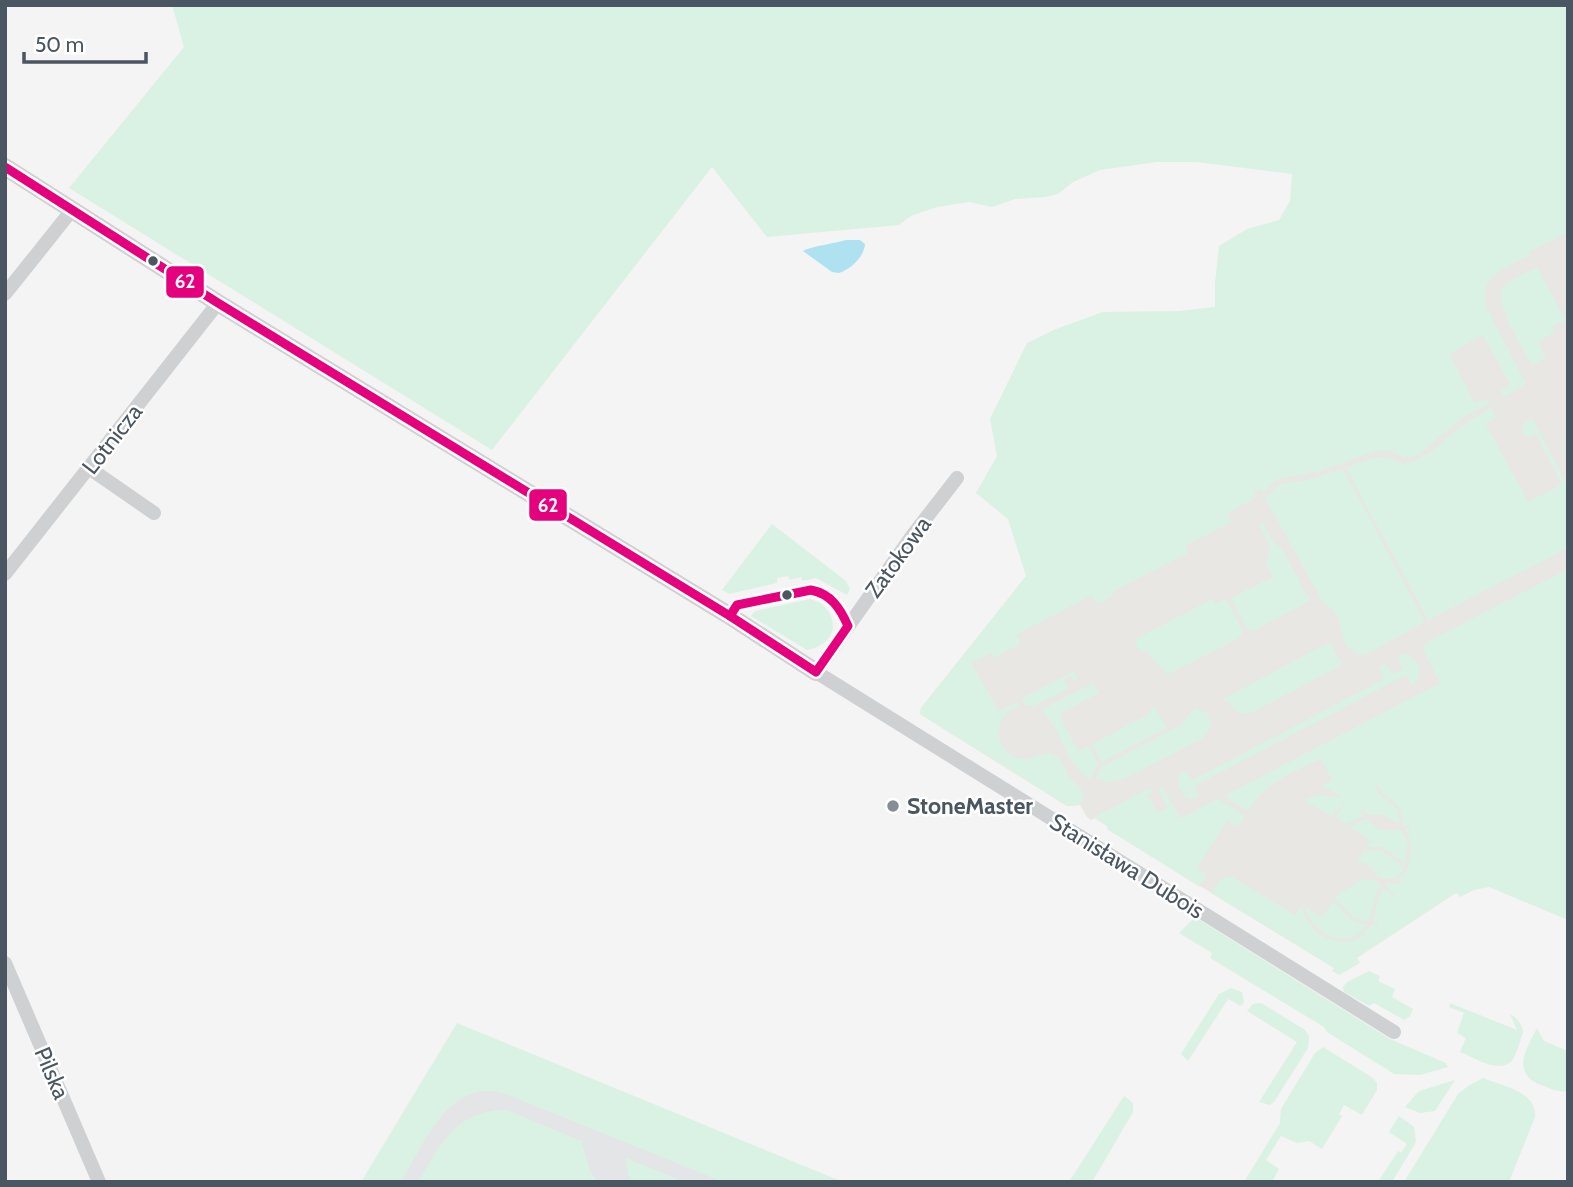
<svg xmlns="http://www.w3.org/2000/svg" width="1573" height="1187" viewBox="0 0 1573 1187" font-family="Cabin,sans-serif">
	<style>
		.commercial { fill: #e8e7e3 }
		.airport { fill: #e4e5e7 }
		.green { fill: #d9f2e3 }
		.water { fill: #aee2f0 }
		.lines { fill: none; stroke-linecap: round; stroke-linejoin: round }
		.minor { stroke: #ced0d2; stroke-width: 14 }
		.tertiary { stroke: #ced0d2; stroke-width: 18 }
		.bus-1-casing { stroke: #fff; stroke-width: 14 }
		.bus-1 { stroke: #e5007d; stroke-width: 9 }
		.bus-dot { fill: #4a5661; stroke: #fff; stroke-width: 2.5 }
		.poi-dot { fill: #868d94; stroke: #fff; stroke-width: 2.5 }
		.labels { text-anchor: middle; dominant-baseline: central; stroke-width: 5; stroke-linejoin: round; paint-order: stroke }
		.street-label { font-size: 23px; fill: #4a5661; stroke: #fff }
		.poi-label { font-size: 23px; font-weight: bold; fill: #4a5661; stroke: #fff; text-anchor: start }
		.line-badge { stroke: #fff; stroke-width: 2.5 }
		.badge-label { font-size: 19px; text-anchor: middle; font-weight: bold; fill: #fff }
	</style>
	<rect width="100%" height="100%" fill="#f4f4f4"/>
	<path class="commercial" d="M1568,195V916L1483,872L1334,968L1107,829L1108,827L1095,818L1091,820L1087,817L1080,805L1067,806L920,714L921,708L1154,416Z"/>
	<path class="airport" d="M468,1068L750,1182H397Z"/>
	<g class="green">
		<path d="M172,5H1568V232L1529,252L1530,255C1507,267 1475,277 1487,309L1526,384L1503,397L1501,390L1510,385L1483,335L1449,354L1475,403L1486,399L1489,404L1462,418L1418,455L1404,458L1391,451H1376L1320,471L1277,479L1263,493L1260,489L1254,492L1256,497L1227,514L1232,522L1185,546L1188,553L1112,592L1113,596L1098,604L1092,595L1016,635L1020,644L994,658L992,653L971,663L999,711L1017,702L1019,706C1012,709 1006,712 1002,719C993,735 1003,755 1020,759C1032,762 1047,747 1056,756C1062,760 1064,769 1068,775C1073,783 1082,786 1084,796L1080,805L1067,806L920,714L921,708L1026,576L1008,519L976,493L997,456L990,419L1027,343L1056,329L1103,312L1179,311L1215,307V283L1219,246L1247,229L1279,220L1290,201L1292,174L1197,162H1157L1100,170L1073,182L1058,194L1046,197L1015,199L992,207L969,202L937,207L911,216L899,225L767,237L712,167L492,450L69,188L184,47Z"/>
		<path d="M1537,267L1565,320L1552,327L1555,332L1538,342L1546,358L1532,366C1524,350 1493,303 1503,288C1509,278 1527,273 1537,267Z"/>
		<path d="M1492,408L1496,418L1486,424L1528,502L1562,484L1536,434L1527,437L1522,433L1524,423L1533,419L1568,487V548L1428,620L1346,468C1369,459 1380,451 1403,464C1436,456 1442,438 1467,422C1475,417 1484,413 1492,408Z"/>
		<path d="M1343,469L1425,622L1363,656C1334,647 1346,624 1333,609C1333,609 1324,603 1323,603L1265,498L1280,484L1307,480Z"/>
		<path d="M1261,521L1275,544L1281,547L1310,601L1253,631L1247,629L1231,598L1273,577L1267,565L1270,546L1259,524Z"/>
		<path d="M772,524L846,581L850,589L847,595L816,578L802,581L801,577L790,580L788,576L777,578V583L729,594L722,590Z"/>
		<path d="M1568,569V920L1489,887L1474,890L1460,897L1456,893L1357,958L1360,963L1339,975L1332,971L1334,968L1211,893L1221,879L1231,876L1295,915L1302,905C1306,938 1352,958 1371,925L1378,924V921L1373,922L1378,898L1383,888L1393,896L1395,895L1385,885L1389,882L1400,884V881L1397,880C1413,869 1415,845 1405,829L1410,827L1409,824L1403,827C1403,795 1388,806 1377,785L1375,787C1384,806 1398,796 1400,824L1383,815H1367L1363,809L1360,811L1364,816L1346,824L1335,817L1347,800L1331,816L1304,800L1318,795L1341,797L1322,786L1332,780L1321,759C1290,774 1267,781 1248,811L1224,796L1440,683L1423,649L1425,643Z"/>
		<path d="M810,599C825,603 833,613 833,628C830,641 820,648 807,650L751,616L755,611Z"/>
		<path d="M1212,599L1216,604L1226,599L1243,631L1241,637L1167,675L1145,650L1141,652L1134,643L1137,642L1136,639Z"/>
		<path d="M1330,642L1342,665L1251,713C1239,716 1233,710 1227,700L1223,702L1224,698Z"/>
		<path d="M1404,654C1420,657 1425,675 1412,685L1406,675L1195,786L1198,794L1196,798L1188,799C1180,793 1175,782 1180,773L1186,772L1192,780L1384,679L1379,667L1386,664L1392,674L1403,669L1398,658Z"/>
		<path d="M1074,671L1078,680L1074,682L1071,676L1064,680L1068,689L1034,706L1025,705L1022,698Z"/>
		<path d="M1093,683L1099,693L1059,714L1078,751L1089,746L1098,764L1090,780C1064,764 1063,729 1041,710Z"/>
		<path d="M1155,707L1167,728L1101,762L1092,744L1151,713L1150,709Z"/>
		<path d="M1195,708L1206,712C1213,721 1212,730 1203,738L1124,779L1108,782L1095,778L1101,767L1181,725Z"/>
		<path d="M1162,787L1181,818L1218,799L1245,816L1238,827L1228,820L1197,868L1207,875L1200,887L1107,829L1108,827L1094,817L1150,788L1153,792L1147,795L1158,813L1168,808L1158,789Z"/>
		<path d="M1366,819L1379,829L1402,830L1408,843L1405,864L1382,847H1366L1370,840L1349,827Z"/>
		<path d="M1381,850L1404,867C1399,880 1391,880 1379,878L1367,864L1357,861L1364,851Z"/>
		<path d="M1362,879L1377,881L1381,885L1375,897L1369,922L1353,918L1334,898Z"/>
		<path d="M1333,901L1351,920L1367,925C1348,952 1312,935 1305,907L1322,917Z"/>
		<path d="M1195,917L1390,1039L1446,1063L1448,1067L1420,1075L1394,1074L1327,1032L1324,1027L1210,958L1212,953L1179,933Z"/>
		<path d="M1369,971L1380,976L1378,981L1395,989L1392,997L1413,1009L1410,1016L1404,1020L1374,1003L1369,1006L1344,992L1343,987L1347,982Z"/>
		<path d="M1231,988L1242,992L1244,1002L1241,1006L1228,999L1188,1061L1181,1054L1219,994Z"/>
		<path d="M1261,1003L1305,1030L1309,1036L1308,1048L1274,1102L1270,1105L1259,1102L1297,1042L1247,1011L1253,1004Z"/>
		<path d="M1450,1003L1517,1030L1510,1014C1517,1018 1522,1024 1523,1032C1520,1040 1518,1051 1513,1059C1502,1076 1473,1057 1460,1052L1466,1038L1457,1033L1464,1013L1449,1007Z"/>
		<path d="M457,1023L843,1182H723L506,1094C449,1076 425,1143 401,1182H361Z"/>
		<path d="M1537,1028L1544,1041L1568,1051V1091C1558,1093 1550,1088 1541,1085C1511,1073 1526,1049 1537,1028Z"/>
		<path d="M1323,1047L1373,1078L1377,1083V1090L1362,1115L1344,1105L1339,1114L1342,1116L1322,1149L1309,1141L1297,1143L1281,1136L1266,1160L1279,1169L1272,1182H1244L1280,1123L1281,1109L1315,1053Z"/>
		<path d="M1483,1078C1502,1086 1537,1091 1535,1117L1509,1182H1404L1458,1094L1468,1086Z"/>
		<path d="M1455,1080L1435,1111L1420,1113L1405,1107L1419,1091Z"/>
		<path d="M1124,1096L1133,1103V1112L1092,1182H1069Z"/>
		<path d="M507,1110L581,1141L590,1171L598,1182H418C443,1142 454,1111 507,1110Z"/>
		<path d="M1399,1116L1414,1127L1416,1142L1392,1182H1378L1398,1151L1401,1153L1407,1144L1389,1132Z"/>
		<path d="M626,1158L684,1182H633L628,1175Z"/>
	</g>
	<path class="water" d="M846,240H860L865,244C864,257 851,269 839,273L832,272L803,251C809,247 836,243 846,240Z"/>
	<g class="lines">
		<g class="minor">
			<path d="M5,294L72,210"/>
			<path d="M89,468L154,513"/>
			<path d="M957,478L912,536L816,672L1394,1032"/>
			<path d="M5,574L218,303"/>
			<path d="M5,963L99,1182"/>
		</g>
		<path class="tertiary" d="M5,167L218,303L730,616L816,672"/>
		<defs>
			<g id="bus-1">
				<path d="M5,167L218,303L730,616"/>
				<path d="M811,590C831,594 840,608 848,626L816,672L730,616L737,605Z"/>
			</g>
		</defs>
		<use href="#bus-1" class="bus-1-casing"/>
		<use href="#bus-1" class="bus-1"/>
	</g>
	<g class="bus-dot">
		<circle cx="153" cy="261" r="6"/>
		<circle cx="787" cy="595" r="6"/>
	</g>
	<circle class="poi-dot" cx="893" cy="806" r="7"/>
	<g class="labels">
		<g class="street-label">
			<text transform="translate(112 439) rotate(-52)">Lotnicza</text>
			<text transform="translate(898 557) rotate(-54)">Zatokowa</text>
			<text transform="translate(1127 866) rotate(32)">Stanisława Dubois</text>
			<text transform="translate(52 1073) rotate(67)">Pilska</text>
		</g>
		<g class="poi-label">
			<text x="907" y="806">StoneMaster</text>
		</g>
	</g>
	<g class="line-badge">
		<rect x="165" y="265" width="40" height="34" rx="7" fill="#e5007d"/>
		<rect x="528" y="488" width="40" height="34" rx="7" fill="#e5007d"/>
	</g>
	<g class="badge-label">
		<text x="185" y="288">62</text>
		<text x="548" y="512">62</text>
	</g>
	<rect width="1573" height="1187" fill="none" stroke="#4a5661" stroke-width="14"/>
	<path d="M24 52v10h122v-10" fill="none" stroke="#4a5661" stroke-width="3.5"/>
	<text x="35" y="52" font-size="21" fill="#4a5661" stroke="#ffffff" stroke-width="5" paint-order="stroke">50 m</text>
</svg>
